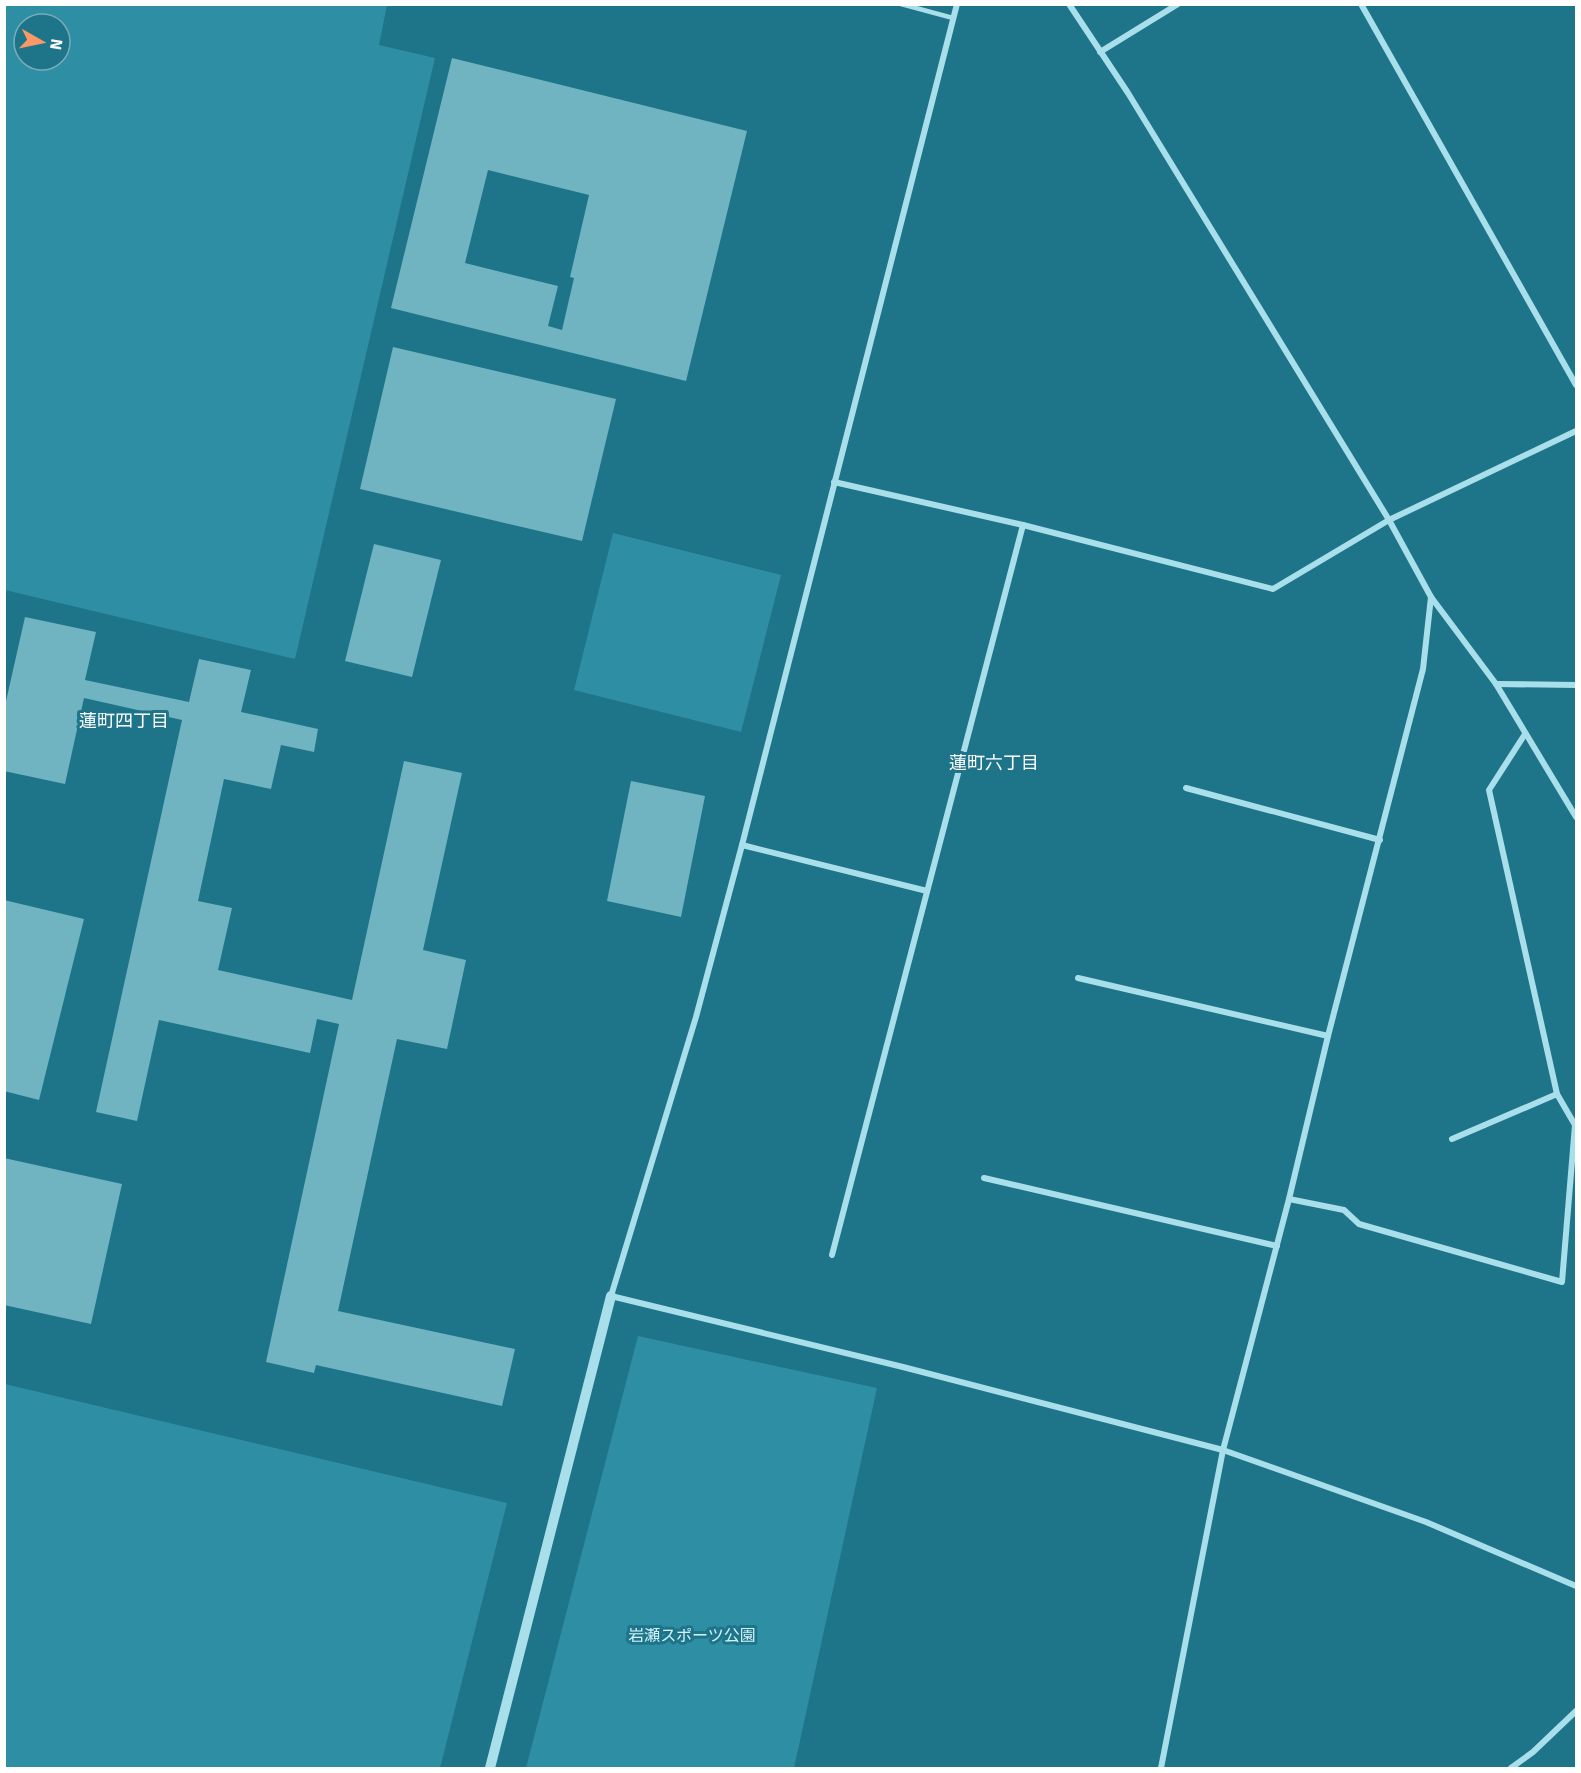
<svg xmlns="http://www.w3.org/2000/svg" width="1581" height="1773" viewBox="0 0 1581 1773" font-family="Signika,'Noto Sans JP',sans-serif">
	<style>
		.green { fill: #2e8fa4; fill-rule: evenodd }
		.building { fill: #70b4c2; fill-rule: evenodd }
		.lines { fill: none; stroke-linecap: round; stroke-linejoin: round }
		.service { stroke: #a8dfeb; stroke-width: 4.5 }
		.minor { stroke: #a8dfeb; stroke-width: 6 }
		.tertiary { stroke: #a8dfeb; stroke-width: 10 }
		.labels { text-anchor: middle; dominant-baseline: central; stroke-width: 6; stroke-linejoin: round; paint-order: stroke }
		.park-label { font-size: 16px; fill: #d0f2f8; stroke: #1e7488 }
		.neighbourhood-label { font-size: 18px; fill: #fff; stroke: #1e7488 }
	</style>
	<rect width="100%" height="100%" fill="#1e7488"/>
	<g class="green">
		<path d="M5,4L387,5L379,45L435,58L295,659L5,590ZM24,24H60V60H24Z"/>
		<path d="M613,533L781,575L741,732L574,690Z"/>
		<path d="M638,1336L877,1388L794,1768H526Z"/>
		<path d="M5,1384L507,1503L440,1768H5Z"/>
	</g>
	<g class="building">
		<path d="M452,58L747,131L686,381L391,308ZM488,170L589,195L570,277L574,278L562,330L548,326L558,286L465,263Z"/>
		<path d="M393,347L616,399L582,541L360,489Z"/>
		<path d="M374,544L441,560L412,677L345,661Z"/>
		<path d="M25,617L96,632L85,680L189,702L199,659L251,670L241,712L318,729L314,752L281,745L271,789L224,779L198,901L232,908L218,970L352,1000L404,761L462,773L423,950L466,960L447,1049L397,1039L338,1311L515,1349L502,1406L316,1365L314,1373L266,1362L339,1024L317,1019L310,1053L159,1020L137,1121L96,1112L182,720L84,698L65,784L4,771V710Z"/>
		<path d="M631,781L705,796L681,917L607,901Z"/>
		<path d="M4,900L84,919L39,1100L4,1091Z"/>
		<path d="M4,1158L122,1184L91,1324L4,1305Z"/>
	</g>
	<g class="lines">
		<path class="service" d="M901,4L953,18"/>
		<g class="minor">
			<path d="M957,4L742,845L696,1017L611,1296L903,1367L1223,1450L1426,1522L1576,1586"/>
			<path d="M1069,4L1128,93L1389,520L1431,597L1496,684L1576,817"/>
			<path d="M1361,4L1576,385"/>
			<path d="M1100,52L1178,4"/>
			<path d="M834,482L1023,525L1273,589L1389,520L1576,431"/>
			<path d="M1496,684L1576,685"/>
			<path d="M1525,734L1489,790L1557,1094"/>
			<path d="M1186,788L1380,840"/>
			<path d="M742,845L927,891"/>
			<path d="M1078,978L1328,1036"/>
			<path d="M984,1178L1277,1246"/>
			<path d="M1289,1199L1344,1210L1359,1224L1562,1282L1575,1125L1557,1094L1452,1139"/>
			<path d="M832,1255L1023,525"/>
			<path d="M1161,1768L1223,1450L1289,1199L1328,1036L1423,669L1431,597"/>
			<path d="M1511,1768L1533,1752L1576,1711"/>
		</g>
		<path class="tertiary" d="M490,1768L611,1296"/>
	</g>
	<g class="labels">
		<g class="park-label">
			<text x="692" y="1636">岩瀬スポーツ公園</text>
		</g>
		<g class="neighbourhood-label">
			<text x="124" y="721">蓮町四丁目</text>
			<text x="994" y="763">蓮町六丁目</text>
		</g>
	</g>
	<rect width="1581" height="1773" fill="none" stroke="#ffffff" stroke-width="12"/>
	<g transform="translate(42 42) rotate(99)"><circle r="28" fill="#1e7488" stroke="#78acb8" stroke-width="1.5"/>
	<path d="M0-4.5L10 22L0 15L-10 22Z" fill="#fa9967"/>
	<text y="-9" font-size="16" font-weight="bold" text-anchor="middle" fill="#ffffff">N</text>
	</g>
</svg>
